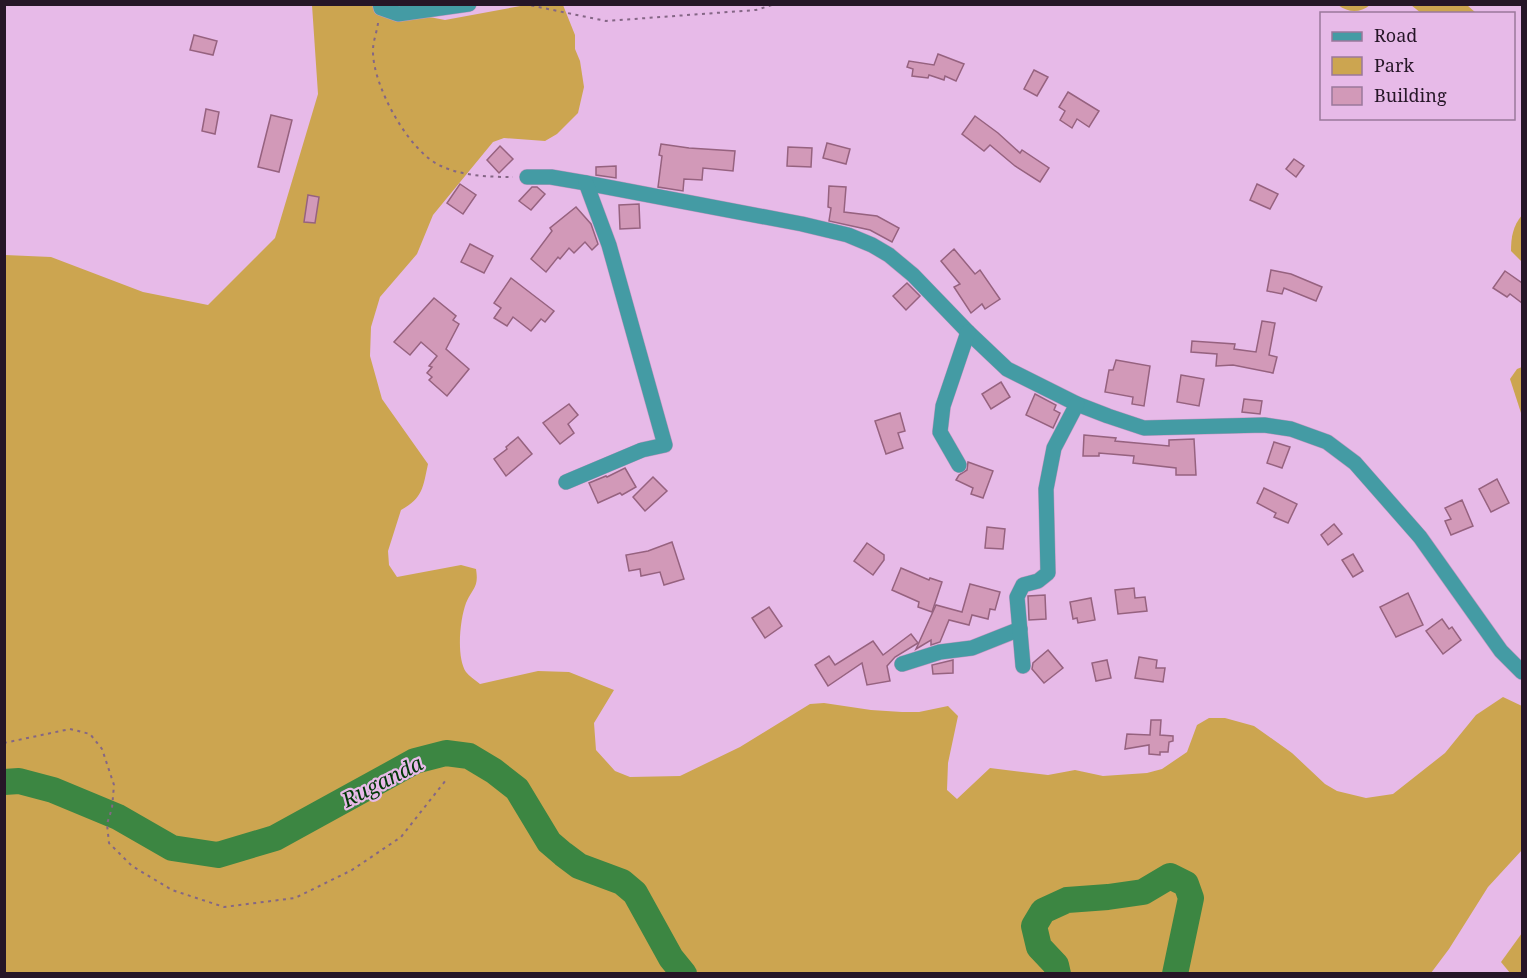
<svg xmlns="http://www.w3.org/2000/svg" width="1527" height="978" viewBox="0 0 1527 978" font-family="'Noto Serif',serif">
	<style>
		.green { fill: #cca550 }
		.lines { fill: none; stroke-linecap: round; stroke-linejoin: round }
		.river { stroke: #3c8642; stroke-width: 26 }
		.building { fill: #d299b8; stroke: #96627f; stroke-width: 1.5 }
		.minor-casing { stroke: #c099c1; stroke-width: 16 }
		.path { stroke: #846685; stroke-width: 2; stroke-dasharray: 3 4.5; stroke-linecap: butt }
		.minor { stroke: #449ba4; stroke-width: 15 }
		.labels { text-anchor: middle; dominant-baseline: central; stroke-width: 4.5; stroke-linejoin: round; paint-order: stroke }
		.water-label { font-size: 21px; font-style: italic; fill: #003707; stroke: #e7bae8 }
	</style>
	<rect width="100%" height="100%" fill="#e7bae8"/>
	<g class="green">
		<path d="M312,5H367L445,20L526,5H563L575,35V49L580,61L584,87L578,113L557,134L545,141L504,138L493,142L433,215L417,254L380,297L371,327L370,356L382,399L428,464C423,487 423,498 401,510L388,551L389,565L397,577L461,565L476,569C479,588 473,587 466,603C460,619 456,657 466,672C469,676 475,680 480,684L538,671L569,672L614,690L594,723L596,750L615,771L630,777L680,776L740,747L810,704L824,703L871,710L902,712H919L948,706L958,716L948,763L947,790L957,799L990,768L1048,775L1075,770L1103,776L1147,773L1162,769L1187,752L1197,725L1209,718H1225L1254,726L1292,753L1325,784L1337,791L1366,798L1393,794L1445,753L1476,715L1503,697L1522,706V850L1488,887L1449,949L1431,973L5,974V255L51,257L143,292L208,305L275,238L318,94Z"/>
		<path d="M1338,5V4L1370,5C1360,13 1349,13 1338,5Z"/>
		<path d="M1411,5H1467L1476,13H1421Z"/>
		<path d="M1522,215V262L1511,251C1511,237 1513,226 1522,215Z"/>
		<path d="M1522,367V416L1510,379L1517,369Z"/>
		<path d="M1522,933V973H1510L1501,962Z"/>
	</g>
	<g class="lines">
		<g class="river">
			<path d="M4,782L19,781L53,790L118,817L172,848L218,855L275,838L415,761L446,753L469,756L494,771L517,789L549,842L563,854L579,866L622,882L635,893L671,958L684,974"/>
			<path d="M1058,974L1056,965L1039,947L1034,926L1043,911L1067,900L1108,897L1143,892L1170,876L1186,884L1191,898L1175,974"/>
		</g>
	</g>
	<g class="building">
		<path d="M194,35L217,41L213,55L190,50Z"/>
		<path d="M938,54L964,64L956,81L945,76L944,80L929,75L928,78L912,76L913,69L907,67L909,61L934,65Z"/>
		<path d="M1034,70L1048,77L1037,96L1024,89Z"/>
		<path d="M1068,92L1099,111L1089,127L1077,119L1072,128L1060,120L1065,111L1059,107Z"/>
		<path d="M206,109L219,112L215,134L202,131Z"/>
		<path d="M271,115L292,120L279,172L258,167Z"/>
		<path d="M975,116L998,133L1020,153L1022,150L1049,168L1040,182L1015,166L990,145L984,151L962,134Z"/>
		<path d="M827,143L850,149L846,164L823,158Z"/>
		<path d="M661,144L689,148L735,151L733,171L703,168L702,180L684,179L683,191L658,187L662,156L659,155Z"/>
		<path d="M500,146L513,159L499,173L487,160Z"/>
		<path d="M788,147L812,148L811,167L787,166Z"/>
		<path d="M1294,159L1304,166L1296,177L1286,169Z"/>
		<path d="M616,166V178L596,175V167Z"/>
		<path d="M460,184L476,195L463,214L447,203Z"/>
		<path d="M1257,184L1278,194L1270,209L1250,200Z"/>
		<path d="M829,186L846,187L844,212L877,216L899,228L892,242L870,230L829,221L831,208L828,207Z"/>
		<path d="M532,187H537L545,194L531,210L519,201Z"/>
		<path d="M308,195L319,197L315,223L304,222Z"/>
		<path d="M639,204L640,228L620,229L619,205Z"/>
		<path d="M576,207L591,224L598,244L592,250L585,242L574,253L569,248L560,259L558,257L546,272L531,259L552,231L550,228Z"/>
		<path d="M470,244L493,256L484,273L461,262Z"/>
		<path d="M954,249L975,274L980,270L1000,299L985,309L982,304L971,313L954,287L960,284L941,261Z"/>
		<path d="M1271,270L1291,274L1322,287L1316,301L1284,288L1282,294L1267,291Z"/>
		<path d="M1505,271L1522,283V303L1510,294L1507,297L1493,288Z"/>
		<path d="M511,278L554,311L545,322L541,319L531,331L513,317L507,326L494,318L501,308L494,303Z"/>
		<path d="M907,283L920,296L906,310L893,296Z"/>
		<path d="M434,298L456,316L453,320L459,324L446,349L469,369L447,396L429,380L432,377L427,373L432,367L429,366L437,356L421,342L410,355L394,342Z"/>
		<path d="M1262,321L1275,323L1269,355L1277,357L1273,373L1233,365L1216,366L1217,354L1191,352L1192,341L1235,344L1234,349L1256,352Z"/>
		<path d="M1116,360L1150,366L1144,406L1132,404L1133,397L1105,392L1109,370H1113Z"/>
		<path d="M1181,375L1204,379L1199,406L1177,402Z"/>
		<path d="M1001,382L1010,397L991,409L982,394Z"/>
		<path d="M1035,394L1056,405L1054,410L1060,413L1053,428L1026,415Z"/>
		<path d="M1244,399L1262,401L1260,414L1242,412Z"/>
		<path d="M569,404L578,415L568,424L574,433L560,444L543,423Z"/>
		<path d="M900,413L905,431L898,433L903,448L886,454L875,421Z"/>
		<path d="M1084,435L1116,438L1115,441L1169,446V440L1194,439L1196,475H1176V468L1133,463L1134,456L1099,453V456H1083Z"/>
		<path d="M518,437L532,454L506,476L494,459L507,449L506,447Z"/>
		<path d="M1274,442L1290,447L1282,468L1267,463Z"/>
		<path d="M968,462L993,471L983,498L971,494L973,488L956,480L959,475L967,470Z"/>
		<path d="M625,468L636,487L622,495L620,493L598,503L589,483L606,476L607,477Z"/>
		<path d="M653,477L667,491L645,511L633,497Z"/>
		<path d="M1497,479L1509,503L1491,512L1479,489Z"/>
		<path d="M1264,488L1297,504L1288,523L1274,517L1276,513L1257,503Z"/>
		<path d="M1462,500L1473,526L1451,535L1445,521L1451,519L1445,508Z"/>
		<path d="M1334,524L1342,534L1328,545L1321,535Z"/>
		<path d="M987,527L1005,529L1003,549L985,548Z"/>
		<path d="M672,542L684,579L664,585L660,572L641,576L640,569L629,571L626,555L648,551Z"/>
		<path d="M867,543L884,555V560L873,575L854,561Z"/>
		<path d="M1353,554L1363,571L1353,577L1342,560Z"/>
		<path d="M901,568L929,580L930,578L942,582L932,612L918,607L919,602L892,590Z"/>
		<path d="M970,584L1000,592L995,610L990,609L988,619L972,615L969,625L949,620L940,642L931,645V640L916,649L936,605L962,612Z"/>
		<path d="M1134,588L1135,598L1145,597L1147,611L1118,614L1115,590Z"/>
		<path d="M1408,593L1423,625L1396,637L1380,607Z"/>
		<path d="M1045,595L1046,619L1029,620L1028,596Z"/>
		<path d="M1091,598L1095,620L1078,623L1077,618L1073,619L1070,602Z"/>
		<path d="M769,607L782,626L765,638L752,618Z"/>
		<path d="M1442,619L1449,629L1452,627L1461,640L1443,654L1426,631Z"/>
		<path d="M911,634L918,643L895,657L887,666L890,681L867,685L862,663L828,686L815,665L829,656L835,665L873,641L883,655Z"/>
		<path d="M1048,650L1063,668L1044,683L1032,669L1033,663Z"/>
		<path d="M1139,657L1157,660L1156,668H1165L1163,682L1135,678Z"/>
		<path d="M953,660V673L933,674L932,665Z"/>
		<path d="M1107,660L1111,678L1096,681L1092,663Z"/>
		<path d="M1151,720H1161L1160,735L1173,736V741L1169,742L1168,752H1160V755L1149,754V745L1125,749L1127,734L1150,735Z"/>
	</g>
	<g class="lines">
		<defs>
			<g id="minor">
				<path d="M380,4L381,8L398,14L469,4"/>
				<path d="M527,177H551L586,183L802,224L848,235L872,245L889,255L913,275L968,332L1007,369L1077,404L1108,416L1144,428L1264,425L1291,429L1327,442L1355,463L1420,537L1501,651L1522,672"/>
				<path d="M959,465L940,432L943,406L968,332"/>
				<path d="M566,482L642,450L665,445L609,245L586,183"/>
				<path d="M902,664L940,652L972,648L1020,629"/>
				<path d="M1023,666L1017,597L1023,585L1038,581L1048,573L1046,489L1054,448L1077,404"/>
			</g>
		</defs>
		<use href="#minor" class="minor-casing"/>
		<g class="path">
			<path d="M524,4L606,21L756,10L775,4"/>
			<path d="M378,23C377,32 373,41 373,50C372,85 409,152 441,166C462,176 490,177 513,177"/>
			<path d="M4,743L70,729L90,734L102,749L114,785L112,808L107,824L109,843L132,866L172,890L224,907L295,898L352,870L401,837L446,780"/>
		</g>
		<use href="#minor" class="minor"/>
	</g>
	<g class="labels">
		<g class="water-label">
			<text transform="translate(382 781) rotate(-27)">Ruganda</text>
		</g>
	</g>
	<rect width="1527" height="978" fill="none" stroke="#261627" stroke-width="12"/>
	<rect x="1320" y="12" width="195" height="108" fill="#e7bae8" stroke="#9a789b" stroke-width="1.5"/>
	<rect x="1332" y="32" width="30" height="9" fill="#449ba4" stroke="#9a789b" stroke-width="1.5"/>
	<text x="1374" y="42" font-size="18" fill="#261627">Road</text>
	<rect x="1332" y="57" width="30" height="18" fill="#cca550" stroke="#9a789b" stroke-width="1.5"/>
	<text x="1374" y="72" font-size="18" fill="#261627">Park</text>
	<rect x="1332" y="87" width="30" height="18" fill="#d299b8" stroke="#9a789b" stroke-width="1.5"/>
	<text x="1374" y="102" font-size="18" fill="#261627">Building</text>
</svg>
